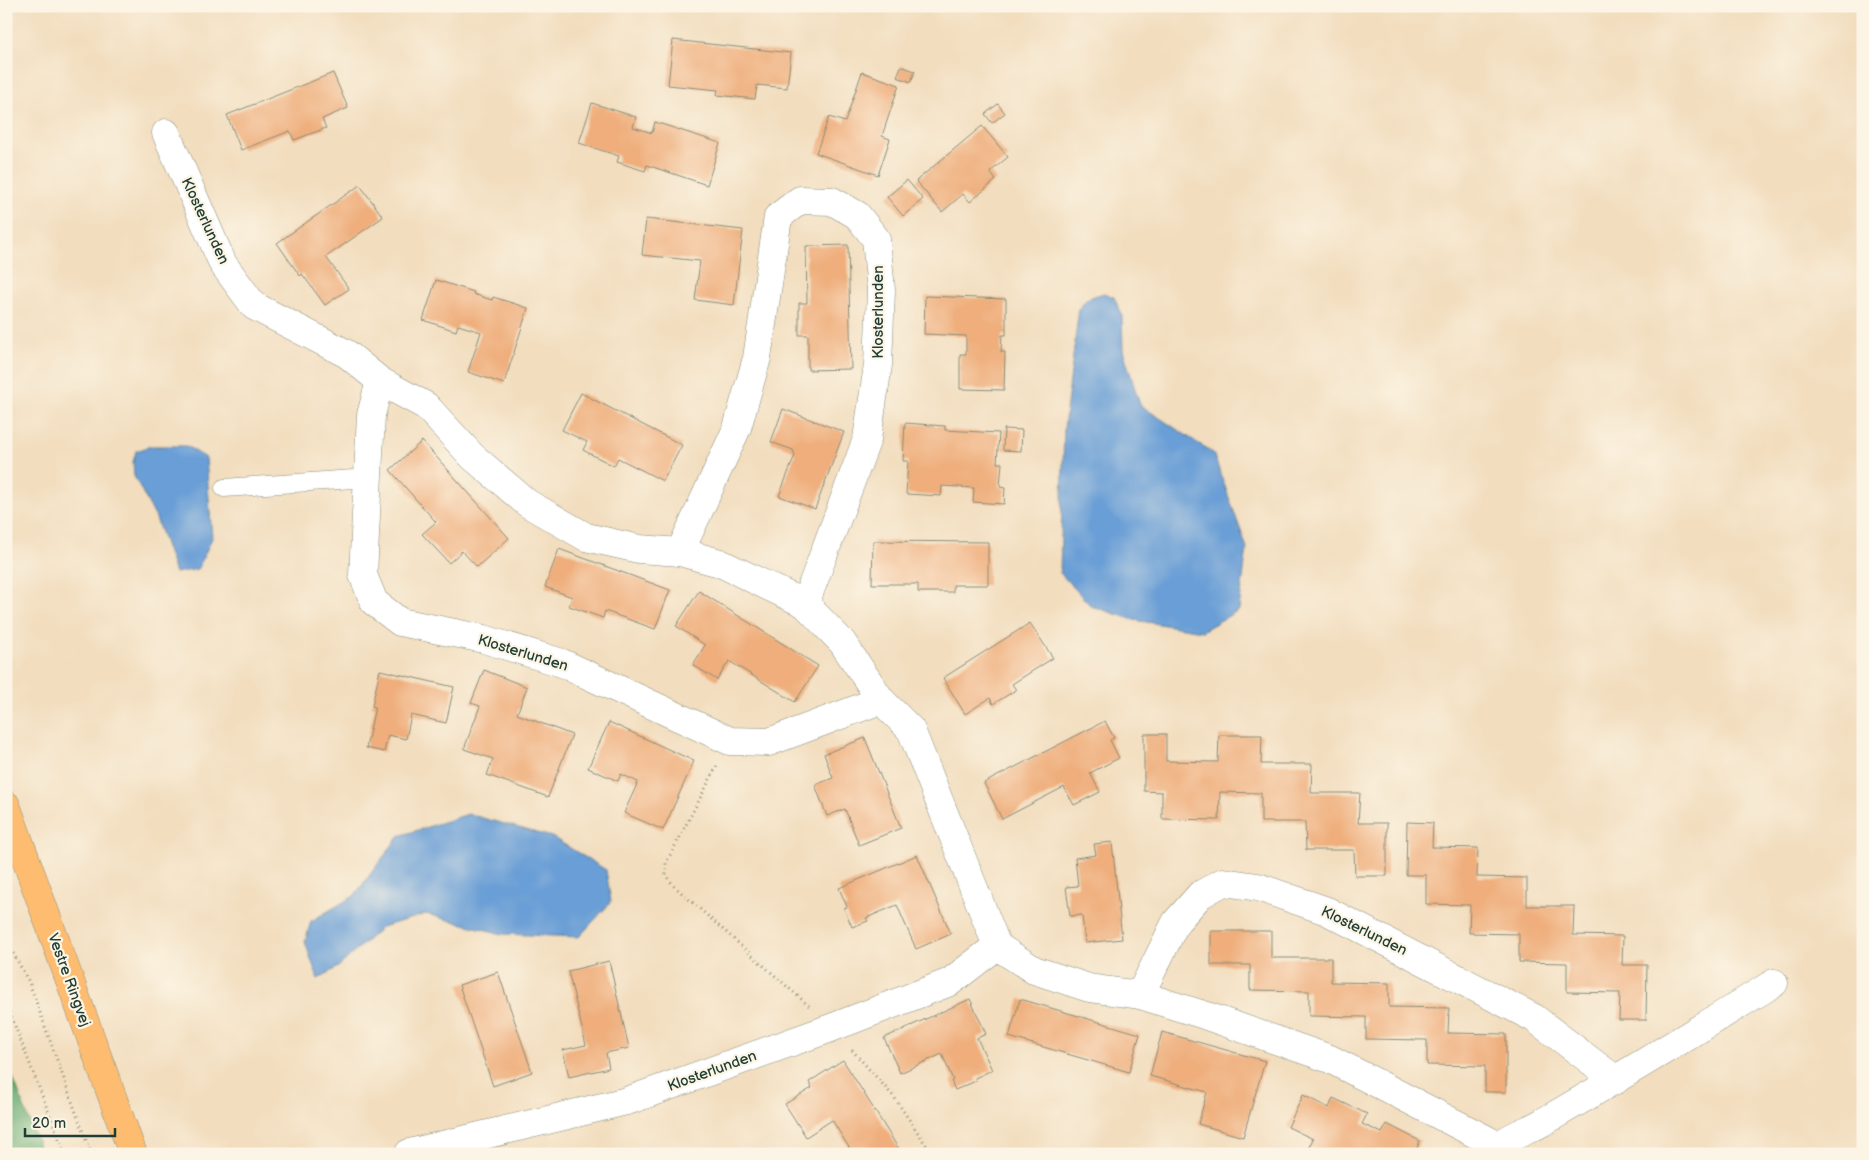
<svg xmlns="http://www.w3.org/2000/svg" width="1869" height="1160" viewBox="0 0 1869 1160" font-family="'Balsamiq Sans',sans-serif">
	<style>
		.forest { fill: #67ac72; stroke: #437453 }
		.water { fill: #699ed6; stroke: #446e85 }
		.building { fill: #efae7b }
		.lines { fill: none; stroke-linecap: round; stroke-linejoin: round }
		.lane-casing { stroke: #888d79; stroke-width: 19 }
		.street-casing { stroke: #888d79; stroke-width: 29 }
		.primary-casing { stroke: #888d79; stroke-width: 29 }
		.path { stroke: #888d79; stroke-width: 3; stroke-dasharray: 1 4; stroke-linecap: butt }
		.lane { stroke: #fff; stroke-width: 18 }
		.street { stroke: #fff; stroke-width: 28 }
		.primary { stroke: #febc70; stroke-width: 28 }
		.labels { text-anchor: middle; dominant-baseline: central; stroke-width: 4.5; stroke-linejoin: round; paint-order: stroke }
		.street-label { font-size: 15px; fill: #1f3d34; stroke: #fcf5e5 }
	</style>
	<rect width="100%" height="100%" fill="#fcf5e5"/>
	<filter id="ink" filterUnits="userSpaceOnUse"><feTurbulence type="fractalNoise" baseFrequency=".02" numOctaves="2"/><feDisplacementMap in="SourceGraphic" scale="10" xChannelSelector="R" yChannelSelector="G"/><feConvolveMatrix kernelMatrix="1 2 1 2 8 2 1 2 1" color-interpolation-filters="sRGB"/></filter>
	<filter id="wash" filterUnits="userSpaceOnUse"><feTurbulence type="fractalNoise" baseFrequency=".0096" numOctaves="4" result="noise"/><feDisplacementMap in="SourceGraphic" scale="20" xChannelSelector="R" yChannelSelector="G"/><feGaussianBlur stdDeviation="1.12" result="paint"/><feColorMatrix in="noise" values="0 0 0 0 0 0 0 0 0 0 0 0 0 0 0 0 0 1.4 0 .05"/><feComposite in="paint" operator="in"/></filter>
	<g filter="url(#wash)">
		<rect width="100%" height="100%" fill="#f2ddbe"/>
		<path class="forest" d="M6,1059L42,1154H6Z"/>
		<g class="water">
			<path d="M1104,293L1114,297L1122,316L1123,350L1140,405L1213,453L1247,548L1239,610L1202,631L1134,620L1091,606L1060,573L1064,428L1079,308L1088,298Z"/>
			<path d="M151,446H187L206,458L212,538L198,569L175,573L156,518L134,476L133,462L136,451Z"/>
			<path d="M468,814L552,837L606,870L611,902L579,937L502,934L426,914L382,927L338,967L318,979L305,942L311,921L354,896L399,836Z"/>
		</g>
		<g id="blocks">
			<g class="building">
				<path d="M673,40L791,53L787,88L757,85L755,99L717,95L718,90L668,85Z"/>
				<path d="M901,66L915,71L911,82L897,77Z"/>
				<path d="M862,72L899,85L882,136L890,139L878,175L816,153L829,117L845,122Z"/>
				<path d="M333,73L348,108L322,119L326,128L294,140L290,131L241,150L227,115Z"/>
				<path d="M592,103L636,117L633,127L652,133L655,122L720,143L707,185L647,165L645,171L617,162L619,156L579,143Z"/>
				<path d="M998,104L1005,113L992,123L985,114Z"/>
				<path d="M982,126L1008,157L990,172L996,180L970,202L963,194L942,212L916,181Z"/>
				<path d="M907,180L923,199L903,216L887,197Z"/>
				<path d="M360,185L383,217L326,257L349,289L325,305L302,274L300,276L277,243Z"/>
				<path d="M646,219L743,230L734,305L695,300L700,261L642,255Z"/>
				<path d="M848,245L851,369L808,370V335H799V303H807L806,246Z"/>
				<path d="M436,280L474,292L473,294L492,300L493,297L528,308L504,384L468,372L481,332L458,325L456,331L423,320Z"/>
				<path d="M925,296L1006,299V335H1002L1001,352H1005L1004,390L960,389V354H966V336L924,334Z"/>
				<path d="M581,393L682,445L663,481L618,458L614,466L583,450L587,442L562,430Z"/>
				<path d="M783,409L844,432L815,509L779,496L795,455L793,450L771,442Z"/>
				<path d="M905,423L945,426V430L999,433L997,463H1002L1000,487L1005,488L1004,504L973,502L974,488L942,486L941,496L906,494L908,461H903Z"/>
				<path d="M1004,429L1022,430L1021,451L1003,450Z"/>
				<path d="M422,441L509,538L477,567L462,551L449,563L422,534L436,522L390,470Z"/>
				<path d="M873,541L988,542V585H953V592H918V584H872Z"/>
				<path d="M559,549L670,590L655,629L605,611L603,618L569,606L572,597L545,587Z"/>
				<path d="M699,591L818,666L795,702L729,661L717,680L693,665L705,645L676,626Z"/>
				<path d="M1030,623L1053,658L1012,684L1016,690L993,704L990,698L965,714L943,678Z"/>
				<path d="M380,670L454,687L446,723L411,715L406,739L388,735L384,752L366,748L375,707L372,706Z"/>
				<path d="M484,670L527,687L517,714L572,735L548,797L487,775L493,759L464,749L480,706L471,703Z"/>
				<path d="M1105,721L1114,738L1110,740L1119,758L1090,773L1100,792L1074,805L1064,787L1002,819L984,783Z"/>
				<path d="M609,722L694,761L663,830L624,813L638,782L621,774L618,781L588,768Z"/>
				<path d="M1144,734H1166V761L1218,762L1219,735H1262L1261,764H1312L1311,793H1360L1358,823H1387V876H1355L1354,850H1306L1305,822H1261V793L1220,792L1219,820L1162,819V792L1144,791Z"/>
				<path d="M865,738L901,828L859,845L845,809L827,816L815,785L833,778L824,754Z"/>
				<path d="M1407,822L1433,823L1432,847L1478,848L1477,877L1527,878V906H1574L1573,935L1623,936L1622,965H1647L1646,1020H1619L1620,993L1567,992V963L1519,962V934L1469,933L1470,905L1426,904V875H1406Z"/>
				<path d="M1112,842L1122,939L1085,943L1082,915L1070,916L1066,887L1078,886L1075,858L1096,855L1094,844Z"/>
				<path d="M917,855L951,934L916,949L897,905L866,918L868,921L852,927L844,908L847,907L839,888Z"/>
				<path d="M1211,931H1271V958H1331V982L1389,983V1007L1449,1008L1448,1033L1506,1034V1092H1485V1066L1427,1065V1040L1366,1039V1017L1309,1016V991L1250,990V965H1211Z"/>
				<path d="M609,961L629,1048L606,1053L609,1068L569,1077L563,1050L586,1045L568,971Z"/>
				<path d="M498,972L532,1072L493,1086L459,985Z"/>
				<path d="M970,999L986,1034L977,1038L992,1070L975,1078L976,1081L955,1090L951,1081L953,1080L942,1054L900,1073L884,1038Z"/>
				<path d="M1020,999L1140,1034L1129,1072L1009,1037Z"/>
				<path d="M1162,1032L1265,1061L1243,1137L1198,1124L1207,1092L1150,1076Z"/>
				<path d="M843,1060L902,1154H853L832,1120L806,1137L785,1104L812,1088L809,1082Z"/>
				<path d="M1303,1095L1329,1108L1333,1098L1367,1114L1362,1124L1382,1133L1387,1124L1420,1141L1414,1154H1323L1309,1147L1313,1139L1288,1127Z"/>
			</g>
		</g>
	</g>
	<g filter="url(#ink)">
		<use href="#blocks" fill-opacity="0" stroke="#888d79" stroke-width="1"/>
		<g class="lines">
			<defs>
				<path id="lane" d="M224,488L368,478"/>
				<g id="street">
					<path d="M166,133L223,264L254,306L347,354L380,381L426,406L472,456L527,503L586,537L639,549L680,552L720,563L805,604L842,642L881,700L911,730L997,946L1034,970L1089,988L1140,995L1204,1015L1330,1059L1497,1145"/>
					<path d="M380,381L371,415L363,575L374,602L400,622L484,639L562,663L730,741L769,742L881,700"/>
					<path d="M680,552L737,428L757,358L778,217L800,200L832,201L857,215L876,239L881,290L878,365L867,439L805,604"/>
					<path d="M1140,995L1176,922L1200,895L1223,882L1258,887L1327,911L1534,1018L1616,1080"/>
					<path d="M409,1153L627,1101L831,1028L950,982L997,946"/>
					<path d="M1493,1154C1502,1137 1527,1132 1543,1122C1621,1077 1698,1030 1774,983"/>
				</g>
				<path id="primary" d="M6,805L133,1154"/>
			</defs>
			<use href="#lane" class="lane-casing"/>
			<use href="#street" class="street-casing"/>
			<use href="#primary" class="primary-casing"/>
			<g class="path">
				<path d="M717,766L666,863V876L674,886L809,1006"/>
				<path d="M6,940L29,982L91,1154"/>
				<path d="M6,1003L65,1154"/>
				<path d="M852,1050L894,1097L932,1154"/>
			</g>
			<use href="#lane" class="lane"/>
			<use href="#street" class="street"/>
			<use href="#primary" class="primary"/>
		</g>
	</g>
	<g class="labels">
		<g class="street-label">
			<text transform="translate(205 221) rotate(65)">Klosterlunden</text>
			<text transform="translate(878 312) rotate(-90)">Klosterlunden</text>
			<text transform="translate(523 653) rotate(17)">Klosterlunden</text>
			<text transform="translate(1364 931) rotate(26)">Klosterlunden</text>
			<text transform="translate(69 980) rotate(70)">Vestre Ringvej</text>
			<text transform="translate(712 1071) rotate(-20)">Klosterlunden</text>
		</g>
	</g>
	<rect width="1869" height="1160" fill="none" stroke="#fcf5e5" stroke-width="25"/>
	<path d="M25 1128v8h90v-8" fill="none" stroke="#1f3d34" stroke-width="2.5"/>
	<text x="32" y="1128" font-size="15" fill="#1f3d34" stroke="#fcf5e5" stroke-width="4" paint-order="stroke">20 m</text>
</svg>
